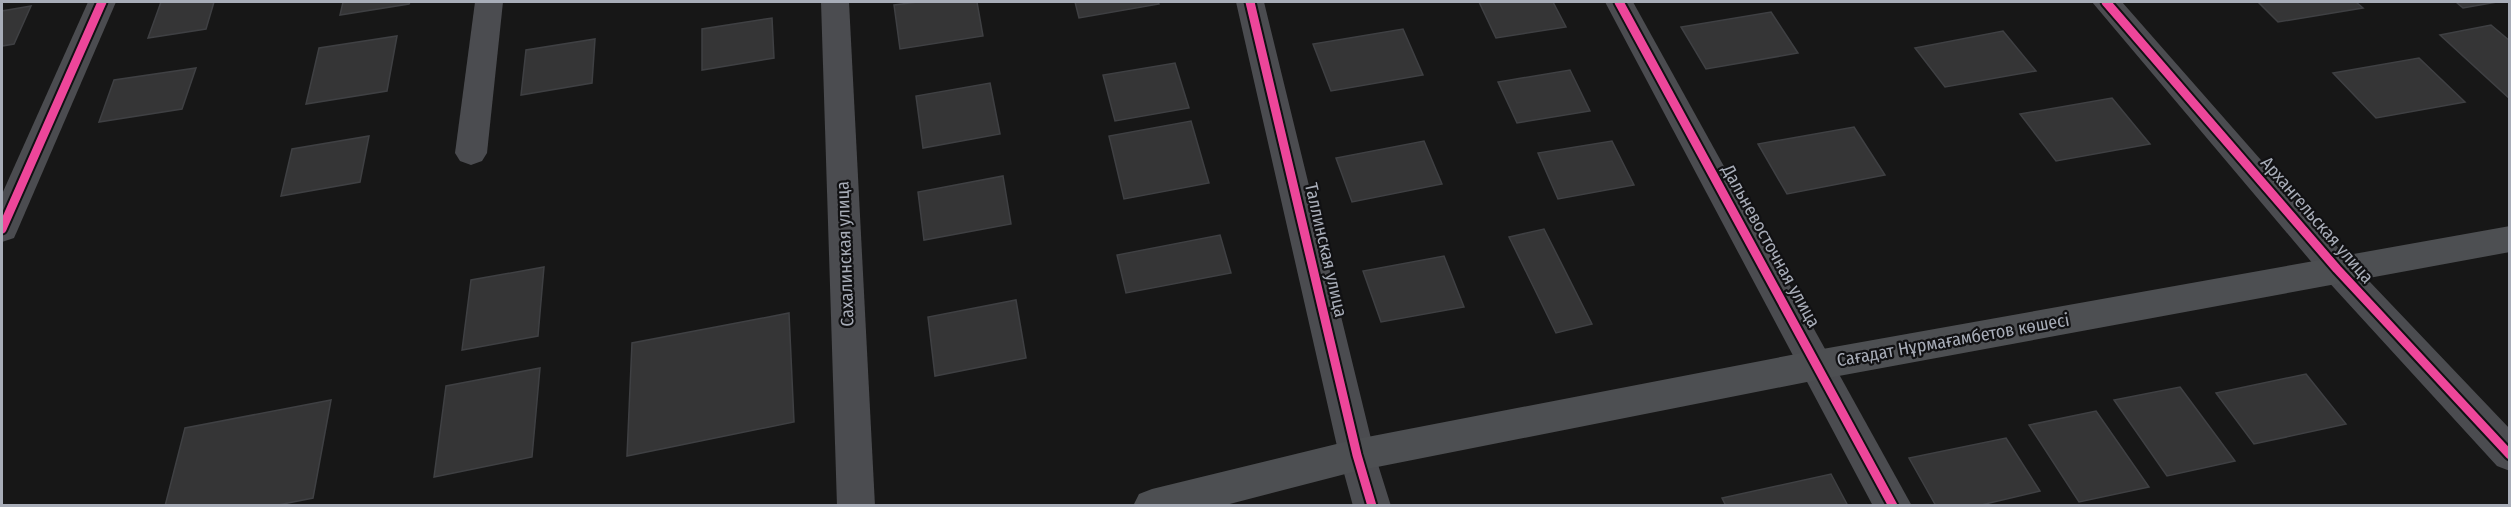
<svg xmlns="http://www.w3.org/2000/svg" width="2511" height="507" viewBox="0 0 2511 507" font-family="'Fira Sans Condensed',sans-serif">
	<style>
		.building { fill: #353536; stroke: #3f4043; stroke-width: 1.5 }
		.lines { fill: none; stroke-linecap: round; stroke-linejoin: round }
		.minor { fill: #4b4c50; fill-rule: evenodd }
		.major { fill: #4d4f52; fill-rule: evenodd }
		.cycleway-casing { stroke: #111113; stroke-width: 13 }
		.cycleway { stroke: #ed469a; stroke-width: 9 }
		.labels { text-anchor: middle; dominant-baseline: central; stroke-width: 4.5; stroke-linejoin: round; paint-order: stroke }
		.street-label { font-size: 18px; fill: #a8adb8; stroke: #111113 }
	</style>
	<rect width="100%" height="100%" fill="#171717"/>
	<g class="building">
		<path d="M161,2H214L206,29L148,38Z"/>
		<path d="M343,2H410L409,4L340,15Z"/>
		<path d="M918,2H977L983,36L900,49L894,5Z"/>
		<path d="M1075,2H1158L1159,4L1079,18Z"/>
		<path d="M1479,2H1553L1566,27L1496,38Z"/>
		<path d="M2258,2H2356L2363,8L2278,22Z"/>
		<path d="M2456,2H2497L2463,8Z"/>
		<path d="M31,6L14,44L2,46V11Z"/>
		<path d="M1771,12L1798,53L1706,69L1681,27Z"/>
		<path d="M772,18L774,58L702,70V29Z"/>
		<path d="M2491,25L2510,41V99L2440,35Z"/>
		<path d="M1403,29L1423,75L1331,91L1313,44Z"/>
		<path d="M2003,31L2036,71L1945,87L1915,48Z"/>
		<path d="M397,36L387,91L306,104L319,48Z"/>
		<path d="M595,39L592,83L521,95L526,50Z"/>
		<path d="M2419,58L2465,102L2376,118L2333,73Z"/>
		<path d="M1175,63L1189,108L1115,121L1103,75Z"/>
		<path d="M196,68L182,109L99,122L114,80Z"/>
		<path d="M1570,70L1590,111L1517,123L1498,82Z"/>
		<path d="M990,83L1000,134L923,148L916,96Z"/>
		<path d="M2112,98L2150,144L2056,161L2020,114Z"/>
		<path d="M1191,121L1209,183L1124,199L1109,136Z"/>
		<path d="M1854,127L1885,175L1787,194L1758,144Z"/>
		<path d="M369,136L360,182L281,196L292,149Z"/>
		<path d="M1424,141L1442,184L1352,202L1336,158Z"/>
		<path d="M1612,141L1634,185L1558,199L1538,153Z"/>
		<path d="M1003,176L1011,224L924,240L918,192Z"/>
		<path d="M1544,229L1592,324L1556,333L1509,237Z"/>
		<path d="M1220,235L1231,273L1126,293L1117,255Z"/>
		<path d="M1444,256L1464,307L1381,322L1363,271Z"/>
		<path d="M544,267L538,336L462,350L471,280Z"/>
		<path d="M1016,300L1026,358L935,376L928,317Z"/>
		<path d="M789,313L794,422L627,456L632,343Z"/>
		<path d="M540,368L532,457L434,477L446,386Z"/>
		<path d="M2306,374L2346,424L2254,444L2216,393Z"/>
		<path d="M2180,387L2235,461L2167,476L2114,400Z"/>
		<path d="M331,400L313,498L273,506H165L185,428Z"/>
		<path d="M2096,411L2149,487L2079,502L2029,425Z"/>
		<path d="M2006,438L2040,491L1977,506H1936L1909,458Z"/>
		<path d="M1831,474L1848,506H1726L1722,498Z"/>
	</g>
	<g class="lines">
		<g class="minor">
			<path d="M88,2H116L18,229L14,238L2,242V194Z"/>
			<path d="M475,2H503L487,153L482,161L471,165L460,161L455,153Z"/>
			<path d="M821,2H849L875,506H837Z"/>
			<path d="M1236,2H1264L1375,455L1391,506H1353L1339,455Z"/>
			<path d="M1605,2H1633L1912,506H1873Z"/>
			<path d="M2092,2H2122L2349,260L2510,429V471L2497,466L2325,278Z"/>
		</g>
		<path class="major" d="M2510,226V252L1817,380L1357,471L1222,506H1133L1139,494L1152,489L1357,439L1817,350Z"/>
		<defs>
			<g id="cycleway">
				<path d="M1250,2L1357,455L1372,506"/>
				<path d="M1619,2L1893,506"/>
				<path d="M2106,2L2337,269L2510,455"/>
				<path d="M2,229L102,2"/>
			</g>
		</defs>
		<use href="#cycleway" class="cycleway-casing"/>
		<use href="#cycleway" class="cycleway"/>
	</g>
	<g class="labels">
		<g class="street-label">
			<text transform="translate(2317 220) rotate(49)">Архангельская улица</text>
			<text transform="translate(1771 246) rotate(61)">Дальневосточная улица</text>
			<text transform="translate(1326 250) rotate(77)">Таллинская улица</text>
			<text transform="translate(845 254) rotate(-92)">Сахалинская улица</text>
			<text transform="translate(1953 340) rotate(-10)">Сағадат Нұрмағамбетов көшесі</text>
		</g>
	</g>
	<rect width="2511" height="507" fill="none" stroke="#a8adb8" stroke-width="6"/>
</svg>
